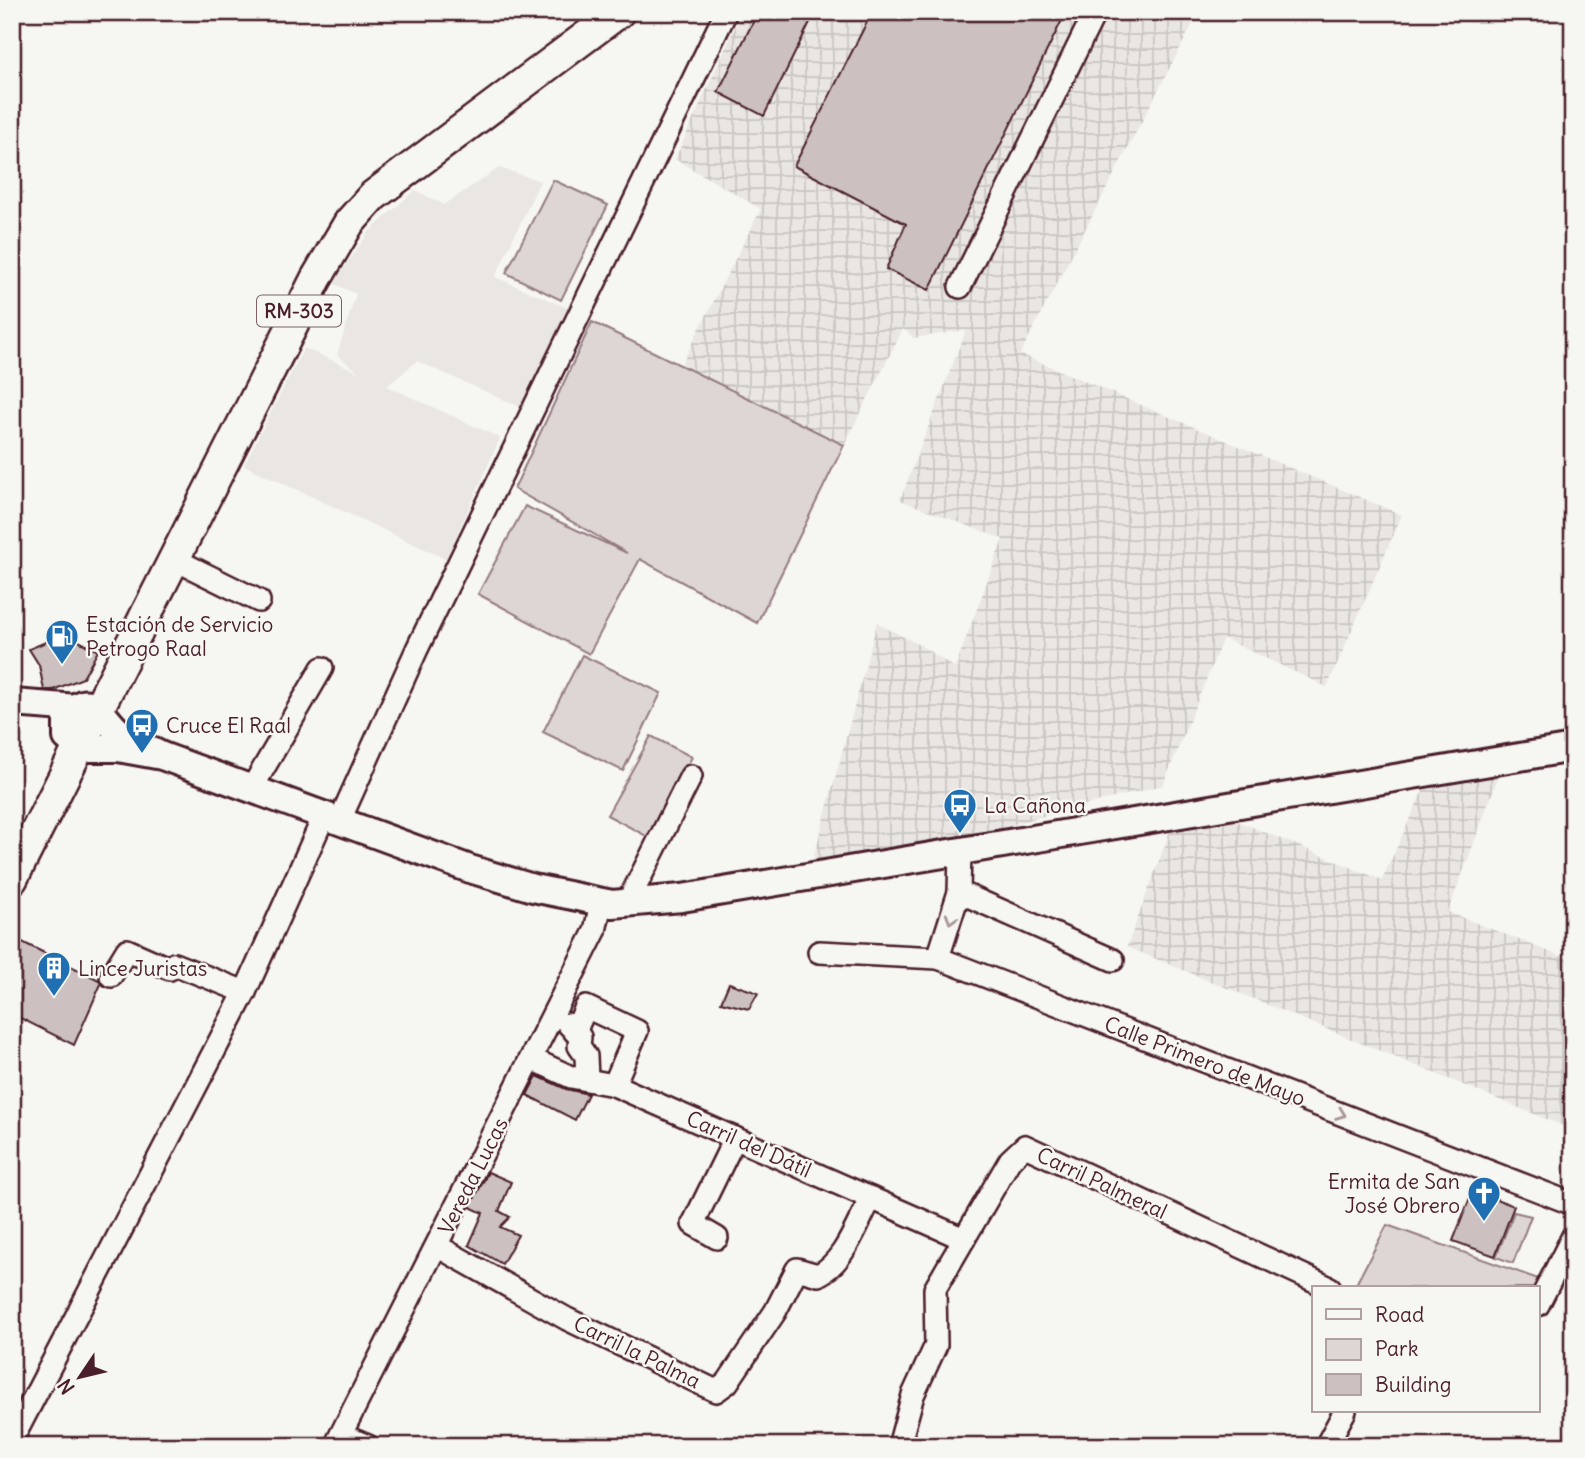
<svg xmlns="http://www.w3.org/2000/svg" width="1585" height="1458" viewBox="0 0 1585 1458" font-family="Delius,sans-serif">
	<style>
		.built { fill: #e9e6e3 }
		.industrial { fill: url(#industrial-grid) }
		.green { fill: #ddd6d5; stroke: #947a80; stroke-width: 2 }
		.building { fill: #ccc1c0; stroke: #4a1f2b; stroke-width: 2 }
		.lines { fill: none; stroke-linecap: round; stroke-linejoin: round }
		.minor-casing { stroke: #4a1f2b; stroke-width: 26 }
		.major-casing { stroke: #4a1f2b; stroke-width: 32 }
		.highway-casing { stroke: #4a1f2b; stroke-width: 35 }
		.minor { stroke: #f6f6f2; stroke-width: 21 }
		.major { stroke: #f6f6f2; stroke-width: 26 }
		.highway { stroke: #f6f6f2; stroke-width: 30 }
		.oneway { stroke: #a99598 }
		.labels { text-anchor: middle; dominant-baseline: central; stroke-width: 5; stroke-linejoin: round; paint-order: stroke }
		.shield { fill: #f6f6f2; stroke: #7e6067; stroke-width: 2 }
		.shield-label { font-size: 19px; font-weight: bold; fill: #4a1f2b }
		.poi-label { font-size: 21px; fill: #4a1f2b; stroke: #f6f6f2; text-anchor: start }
		.street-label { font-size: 21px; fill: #4a1f2b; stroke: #f6f6f2 }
	</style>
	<defs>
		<pattern id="industrial-grid" width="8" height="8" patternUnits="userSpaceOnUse" patternTransform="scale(1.75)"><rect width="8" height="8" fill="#e9e6e3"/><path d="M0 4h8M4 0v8" fill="none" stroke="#c9c5c3"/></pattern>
	</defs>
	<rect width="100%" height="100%" fill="#f6f6f2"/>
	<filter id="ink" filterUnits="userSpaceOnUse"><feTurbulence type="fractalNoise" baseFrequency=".0143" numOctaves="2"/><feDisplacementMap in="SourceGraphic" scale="14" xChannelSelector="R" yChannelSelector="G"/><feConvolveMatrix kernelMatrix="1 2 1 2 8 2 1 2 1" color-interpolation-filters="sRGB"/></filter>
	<g filter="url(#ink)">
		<path class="built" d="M499,168L540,181L495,277L572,310L525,409L417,361L387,386L500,438L446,559L244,465L304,348L360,373L337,355L356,294L333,283L369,232L415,190L444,205Z"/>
		<g class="industrial">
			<path d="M742,12H1199L1020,354L1402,515L1327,687L1223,638L1163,785L808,878L877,623L923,647L955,668L1003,539L900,500L966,330L914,338L903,329L844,445L681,365L761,209L675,159Z"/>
			<path d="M1499,775L1448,912L1573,961V1130L1127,947L1170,831L1225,816L1382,880L1424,788Z"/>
		</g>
		<g class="green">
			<path d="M553,180L608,205L561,300L506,273Z"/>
			<path d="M592,322L844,445L757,623L640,559L589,654L478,594L525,506L627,553L514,489Z"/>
			<path d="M582,655L661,693L623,771L543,732Z"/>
			<path d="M651,736L692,757L648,837L607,815Z"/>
			<path d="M1514,1212L1531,1216L1513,1263L1496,1257Z"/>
			<path d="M1387,1225L1541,1280L1537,1288H1354Z"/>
		</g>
		<g class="building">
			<path d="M758,12H815L764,116L718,92Z"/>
			<path d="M872,12H1066L929,290L886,269L906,224L794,166Z"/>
			<path d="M65,634L98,651L83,678L53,690H44L39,665L29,649Z"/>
			<path d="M12,937L99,980L101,984L74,1045L12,1014Z"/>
			<path d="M729,983L758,993L749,1009L721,1002Z"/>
			<path d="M537,1076L566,1089L588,1094L575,1120L527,1095Z"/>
			<path d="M488,1172L511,1182L499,1211L510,1217L500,1227L518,1235L502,1264L469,1245L483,1213L470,1207Z"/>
			<path d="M1473,1190L1514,1206L1495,1256L1453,1241Z"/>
		</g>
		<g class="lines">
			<defs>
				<g id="minor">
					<path d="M960,287L1095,12"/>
					<path d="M174,559L259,601"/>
					<path d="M252,788L322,668"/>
					<path d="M339,822L417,649L726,12"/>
					<path d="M960,852L959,892L938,958L1573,1204"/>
					<path d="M959,892L1113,960"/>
					<path d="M627,904L691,776"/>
					<path d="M819,952L938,958"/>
					<path d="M111,976L127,950L170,969L174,964L245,992"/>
					<path d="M568,1024L580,1037L579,1046L586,1056L587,1078"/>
					<path d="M575,1032L586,1007L637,1031L614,1085"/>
					<path d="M532,1059L571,1077L614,1085L964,1239"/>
					<path d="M717,1238L693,1224L735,1138"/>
					<path d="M437,1246L567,1319L716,1391L727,1383L775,1312L797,1269L818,1275C845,1262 857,1223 871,1198"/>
					<path d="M1538,1305L1573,1236"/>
					<path d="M341,1435L368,1446"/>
					<path d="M12,1440L245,992L324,816"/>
					<path d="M335,1446L595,931L601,903"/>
					<path d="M899,1446L913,1395L936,1345L935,1289L1010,1160L1025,1146L1330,1288"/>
					<path d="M1326,1446L1345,1411"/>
				</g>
				<g id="major">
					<path d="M13,703L77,708"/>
					<path d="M162,756L118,748H79L67,737V718C90,684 103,719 118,731C132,741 147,749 162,756L470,869L533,888L612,904L682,898L1573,748"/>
				</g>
				<path id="highway" d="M12,879L316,279L349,223L373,196L619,12"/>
			</defs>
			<use href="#minor" class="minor-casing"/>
			<use href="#major" class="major-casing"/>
			<use href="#highway" class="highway-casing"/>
			<use href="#minor" class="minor"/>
			<use href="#major" class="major"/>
			<use href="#highway" class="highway"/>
		</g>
		<defs><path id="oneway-chevron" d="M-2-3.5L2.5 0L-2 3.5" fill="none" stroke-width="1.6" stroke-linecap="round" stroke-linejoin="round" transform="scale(1.75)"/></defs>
		<g class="oneway">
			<use href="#oneway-chevron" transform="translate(951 919) rotate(107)"/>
			<use href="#oneway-chevron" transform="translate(1341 1114) rotate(21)"/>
		</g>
	</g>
	<defs>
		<symbol id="fuel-pin" viewBox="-11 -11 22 30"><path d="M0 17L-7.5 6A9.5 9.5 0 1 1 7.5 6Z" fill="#1f6fb2" stroke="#f6f6f2"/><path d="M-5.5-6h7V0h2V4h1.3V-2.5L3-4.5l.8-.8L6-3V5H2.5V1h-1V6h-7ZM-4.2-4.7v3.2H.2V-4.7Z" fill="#fff"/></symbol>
		<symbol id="bus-pin" viewBox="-11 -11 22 30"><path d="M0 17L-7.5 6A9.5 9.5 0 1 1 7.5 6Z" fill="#1f6fb2" stroke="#f6f6f2"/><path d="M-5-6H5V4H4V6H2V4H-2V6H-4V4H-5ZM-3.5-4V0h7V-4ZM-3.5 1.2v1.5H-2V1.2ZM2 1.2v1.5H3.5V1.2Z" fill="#fff"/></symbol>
		<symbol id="building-pin" viewBox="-11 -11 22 30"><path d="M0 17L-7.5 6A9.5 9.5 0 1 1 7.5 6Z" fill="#1f6fb2" stroke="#f6f6f2"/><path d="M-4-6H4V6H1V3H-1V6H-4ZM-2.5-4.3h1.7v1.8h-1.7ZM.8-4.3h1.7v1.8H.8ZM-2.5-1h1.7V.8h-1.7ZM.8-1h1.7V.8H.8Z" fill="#fff"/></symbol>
		<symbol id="church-pin" viewBox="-11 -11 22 30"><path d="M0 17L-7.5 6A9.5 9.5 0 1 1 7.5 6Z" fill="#1f6fb2" stroke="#f6f6f2"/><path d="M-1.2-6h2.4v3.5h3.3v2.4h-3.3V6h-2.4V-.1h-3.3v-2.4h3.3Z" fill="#fff"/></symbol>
	</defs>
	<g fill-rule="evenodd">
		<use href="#fuel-pin" x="43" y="617" width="38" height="52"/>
		<use href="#bus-pin" x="123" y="706" width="38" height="52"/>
		<use href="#bus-pin" x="941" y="786" width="38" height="52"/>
		<use href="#building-pin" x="35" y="949" width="38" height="52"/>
		<use href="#church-pin" x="1465" y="1174" width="38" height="52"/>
	</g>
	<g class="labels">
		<rect class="shield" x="257" y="295.5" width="84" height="31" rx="5"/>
		<g class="shield-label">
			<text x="299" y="311">RM-303</text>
		</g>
		<g class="poi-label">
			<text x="86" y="624">Estación de Servicio<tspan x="86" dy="24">Petrogo Raal</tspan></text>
			<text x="166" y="725">Cruce El Raal</text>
			<text x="984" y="805">La Cañona</text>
			<text x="78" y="968">Lince Juristas</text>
			<text x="1460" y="1181" text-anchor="end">Ermita de San<tspan x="1460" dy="24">José Obrero</tspan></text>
		</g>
		<g class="street-label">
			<text transform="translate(1205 1061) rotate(21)">Calle Primero de Mayo</text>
			<text transform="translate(749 1144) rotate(24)">Carril del Dátil</text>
			<text transform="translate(473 1176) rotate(-63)">Vereda Lucas</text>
			<text transform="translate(1102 1183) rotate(25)">Carril Palmeral</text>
			<text transform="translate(637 1352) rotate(26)">Carril la Palma</text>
		</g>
	</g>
	<rect width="1585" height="1458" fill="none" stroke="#f6f6f2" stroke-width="42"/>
	<rect x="21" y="21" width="1543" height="1416" fill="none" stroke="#4a1f2b" stroke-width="2.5" filter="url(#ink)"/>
	<rect x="1312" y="1286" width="228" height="126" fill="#f6f6f2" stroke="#b1a0a2" stroke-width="2"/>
	<rect x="1326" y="1309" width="35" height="10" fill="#f6f6f2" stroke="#b1a0a2" stroke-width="2"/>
	<text x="1375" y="1322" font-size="21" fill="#4a1f2b">Road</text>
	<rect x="1326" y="1339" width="35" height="21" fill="#ddd6d5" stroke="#b1a0a2" stroke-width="2"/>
	<text x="1375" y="1356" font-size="21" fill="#4a1f2b">Park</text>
	<rect x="1326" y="1374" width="35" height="21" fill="#ccc1c0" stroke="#b1a0a2" stroke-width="2"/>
	<text x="1375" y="1392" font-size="21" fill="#4a1f2b">Building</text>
	<g transform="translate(80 1377) rotate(235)" stroke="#f6f6f2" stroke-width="5" paint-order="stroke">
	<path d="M0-5L12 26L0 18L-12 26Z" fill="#4a1f2b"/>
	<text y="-10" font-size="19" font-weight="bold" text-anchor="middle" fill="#4a1f2b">N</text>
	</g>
</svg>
